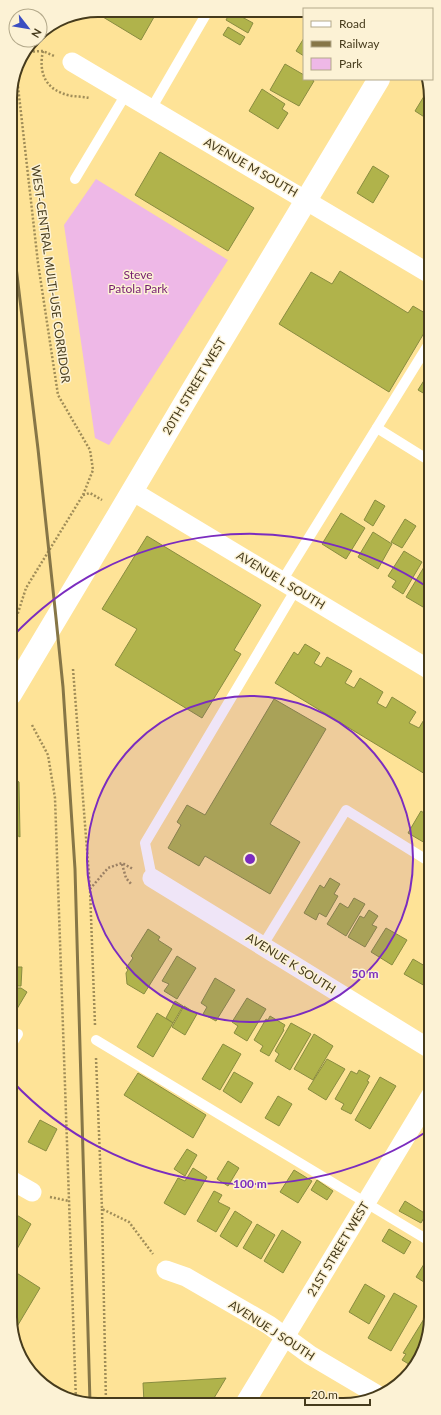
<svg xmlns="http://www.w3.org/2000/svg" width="441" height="1415" viewBox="0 0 441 1415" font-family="Lato,sans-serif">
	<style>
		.green { fill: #eeb8e7 }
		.building { fill: #b0b34b; stroke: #898c40 }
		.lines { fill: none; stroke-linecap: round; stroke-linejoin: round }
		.path { stroke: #a08d58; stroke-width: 2.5; stroke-dasharray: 2 2; stroke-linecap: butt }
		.lane { stroke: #fff; stroke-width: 10 }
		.street { stroke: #fff; stroke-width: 19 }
		.secondary { stroke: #fff; stroke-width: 22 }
		.rail { stroke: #867647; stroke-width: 3 }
		.ring { fill: none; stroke: #7b2cbf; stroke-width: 2 }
		.labels { text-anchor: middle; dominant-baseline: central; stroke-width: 3; stroke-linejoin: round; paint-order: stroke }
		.street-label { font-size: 12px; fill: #463b1c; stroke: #fcf2d5 }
		.park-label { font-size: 12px; fill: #751c70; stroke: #fcf2d5 }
		.rim { fill: none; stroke: #463b1c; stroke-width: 2 }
		.centre { fill: #7b2cbf; stroke: #fcf2d5; stroke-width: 2 }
		.ring-label { font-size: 12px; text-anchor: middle; font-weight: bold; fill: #7b2cbf; stroke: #fcf2d5; stroke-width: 3; stroke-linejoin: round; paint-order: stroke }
	</style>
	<rect width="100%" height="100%" fill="#fee397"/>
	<path class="green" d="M96,179L228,260L109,445L95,438L64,225Z"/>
	<g class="building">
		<path d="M99,10H158L141,40L98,14L100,11Z"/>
		<path d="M231,11L253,23L248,33L226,20Z"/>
		<path d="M228,27L245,37L240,45L223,35Z"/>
		<path d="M304,38V56L296,51Z"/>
		<path d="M285,64L304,75V79H311L314,81L299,106L270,90Z"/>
		<path d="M429,88V120L415,111Z"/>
		<path d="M262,89L285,104L282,109L288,113L278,129L249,111Z"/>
		<path d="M160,152L254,208L228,251L135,195Z"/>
		<path d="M373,166L389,176L373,203L357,193Z"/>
		<path d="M340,271L408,313L413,306L430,316V323L389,392L279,324L311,272L332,284Z"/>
		<path d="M430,371V397L418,390Z"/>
		<path d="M375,500L385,506L373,526L364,520Z"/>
		<path d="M341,513L365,528L346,559L322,544Z"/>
		<path d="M405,519L416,526L402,548L391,542Z"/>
		<path d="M373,532L392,544L378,569L358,557Z"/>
		<path d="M147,536L261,605L234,650L241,654L202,718L115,665L137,629L102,609Z"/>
		<path d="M404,551L422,562L403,594L392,587L396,581L388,576Z"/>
		<path d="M427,562L430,564V596L423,607L406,597Z"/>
		<path d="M305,644L320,653L314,663L321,667L327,657L352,671L345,683L354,688L360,678L383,692L377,703L386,708L392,697L416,712L409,723L419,728L425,718L430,722V777L275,683L294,652L298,655Z"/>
		<path d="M274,699L326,729L270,824L300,842L270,894L205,856L199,866L168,848L181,825L177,822L187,805L205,815Z"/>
		<path d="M11,777L19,782L20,837L11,832Z"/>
		<path d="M421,811L430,817V833L425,843L408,833Z"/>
		<path d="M330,878L340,884L334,894L338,896L326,917L319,913L316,920L304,913L320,885L324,888Z"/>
		<path d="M354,898L365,904L346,936L327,924L340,903L348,908Z"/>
		<path d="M369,910L378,916L372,925L377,927L365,947L348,937L360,916L364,918Z"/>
		<path d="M386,928L407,940L392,965L371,952Z"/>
		<path d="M148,929L160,937L158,940L172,949L144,994L127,984L126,973L128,970L126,968L133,958L131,956Z"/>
		<path d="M177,956L196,968L177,999L164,991L169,984L162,981Z"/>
		<path d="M413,959L430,969V977L425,986L404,974Z"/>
		<path d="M11,967H22L21,986H11Z"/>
		<path d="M215,978L235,990L216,1021L203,1014L207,1007L201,1003Z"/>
		<path d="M11,988H21L27,992L11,1019Z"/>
		<path d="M247,998L266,1009L247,1041L234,1033L238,1026L232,1022Z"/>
		<path d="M175,1001L183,1006L173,1023L166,1018Z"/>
		<path d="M184,1006L197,1014L185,1035L172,1027Z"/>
		<path d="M157,1013L173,1023L153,1057L137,1047Z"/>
		<path d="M270,1016L285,1025L283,1029L284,1030L269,1056L260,1051L263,1046L254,1040L266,1019L268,1020Z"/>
		<path d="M291,1023L311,1034L290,1070L275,1061L279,1054L275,1051Z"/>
		<path d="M314,1034L333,1046L313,1080L294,1069Z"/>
		<path d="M223,1044L241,1054L220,1090L202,1079Z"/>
		<path d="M327,1059L345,1069L326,1100L308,1089Z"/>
		<path d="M359,1070L370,1076L367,1081L369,1082L351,1114L341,1109L344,1104L335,1099L351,1071L357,1074Z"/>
		<path d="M234,1072L253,1083L241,1103L223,1091Z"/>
		<path d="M138,1073L206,1115L193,1138L124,1095Z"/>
		<path d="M380,1077L396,1086L370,1129L355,1120Z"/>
		<path d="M278,1096L292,1104L279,1126L265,1118Z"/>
		<path d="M40,1120L57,1129L46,1151L28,1142Z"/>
		<path d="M187,1149L197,1155L185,1176L174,1169Z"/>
		<path d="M228,1161L239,1168L228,1186L217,1179Z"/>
		<path d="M193,1168L207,1177L185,1215L164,1203L178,1178L185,1181Z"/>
		<path d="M294,1170L312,1181L298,1203L280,1192Z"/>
		<path d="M431,1174V1187L425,1183Z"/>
		<path d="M317,1180L333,1191L327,1200L311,1190Z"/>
		<path d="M214,1191L222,1195L218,1202L230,1208L216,1232L197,1221Z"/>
		<path d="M405,1201L426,1214L421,1223L399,1211Z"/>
		<path d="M235,1211L252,1222L237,1247L220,1236Z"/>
		<path d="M12,1212L31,1224L12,1258Z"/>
		<path d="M257,1224L275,1235L261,1259L243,1248Z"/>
		<path d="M389,1229L411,1242L404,1254L382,1241Z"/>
		<path d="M282,1230L301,1242L283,1273L264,1261Z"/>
		<path d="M429,1256L431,1258V1294L424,1290L427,1284L416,1277Z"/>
		<path d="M12,1270L40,1288L12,1335Z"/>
		<path d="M365,1284L385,1296L369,1324L349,1312Z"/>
		<path d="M394,1293L417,1306L391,1351L368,1338Z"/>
		<path d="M427,1314L431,1316V1322L412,1366L402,1360L406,1354L403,1353Z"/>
		<path d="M226,1378L211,1403H144L143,1383Z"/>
	</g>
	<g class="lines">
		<g class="path">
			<path d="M43,51C39,69 43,86 62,93C69,97 81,96 90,98"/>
			<path d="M25,52L43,51L54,56"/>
			<path d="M83,495L90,493L102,500"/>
			<path d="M11,628L16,619L26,588L83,495L93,470L90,450L58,395L38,263L16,69"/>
			<path d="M73,669L90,889"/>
			<path d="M32,725L48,755L55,798L76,1401"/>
			<path d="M122,864L126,878L132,885"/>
			<path d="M95,1025L90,889L108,868L122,863L133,869"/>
			<path d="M96,1058L102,1209L129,1222L153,1254"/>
			<path d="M50,1197L69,1201"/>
			<path d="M102,1209L106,1403"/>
		</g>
		<g class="lane">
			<path d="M151,109L208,11"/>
			<path d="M75,179L126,94"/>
			<path d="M377,428L430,461"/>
			<path d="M282,581L430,342"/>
			<path d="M152,878L145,843L296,589"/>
			<path d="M263,945L346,810L430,862"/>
			<path d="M96,1040L431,1242"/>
			<path d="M11,1045L18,1034"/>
		</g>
		<g class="street">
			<path d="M72,62L430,274"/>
			<path d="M132,491L430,670"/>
			<path d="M152,878L430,1049"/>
			<path d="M11,1180L32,1192"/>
			<path d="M166,1270L186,1277L269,1325L310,1355L376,1394"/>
			<path d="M245,1403L431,1095"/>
		</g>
		<path class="secondary" d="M11,694L121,510L192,390L379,79"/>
		<path class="rail" d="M10,217L38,449L56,618L63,687L75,869L90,1403"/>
	</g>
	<circle cx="250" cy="859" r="163" fill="#7b2cbf" fill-opacity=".12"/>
	<g class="ring">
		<circle cx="250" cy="859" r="163"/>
		<path d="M429 1130A325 325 0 0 1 12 1081M12 637A325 325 0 0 1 429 588"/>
	</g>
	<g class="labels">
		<g class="street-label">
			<text transform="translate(251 167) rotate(30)">AVENUE M SOUTH</text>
			<text transform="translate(51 274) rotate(82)">WEST-CENTRAL MULTI-USE CORRIDOR</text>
			<text transform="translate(194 386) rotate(-59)">20TH STREET WEST</text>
			<text transform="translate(281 580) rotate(31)">AVENUE L SOUTH</text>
			<text transform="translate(291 963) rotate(32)">AVENUE K SOUTH</text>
			<text transform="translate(338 1249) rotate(-59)">21ST STREET WEST</text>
			<text transform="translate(272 1330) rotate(33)">AVENUE J SOUTH</text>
		</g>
		<g class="park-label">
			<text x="138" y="274">Steve<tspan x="138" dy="14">Patola Park</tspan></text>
		</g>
	</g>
	<path d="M0 0H441V1415H0ZM98 17H343A81 81 0 0 1 424 98V1317A81 81 0 0 1 343 1398H98A81 81 0 0 1 17 1317V98A81 81 0 0 1 98 17Z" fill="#fcf2d5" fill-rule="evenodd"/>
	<path class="rim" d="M98 17H343A81 81 0 0 1 424 98V1317A81 81 0 0 1 343 1398H98A81 81 0 0 1 17 1317V98A81 81 0 0 1 98 17Z"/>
	<circle cx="250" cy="859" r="6" class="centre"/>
	<g class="ring-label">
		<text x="365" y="978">50 m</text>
		<text x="250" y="1188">100 m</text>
	</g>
	<rect x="303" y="8" width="130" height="72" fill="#fcf2d5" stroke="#b3a98b"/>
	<rect x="311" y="21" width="20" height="6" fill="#ffffff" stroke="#b3a98b"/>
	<text x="339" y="28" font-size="12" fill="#463b1c">Road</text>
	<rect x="311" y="41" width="20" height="6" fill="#867647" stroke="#b3a98b"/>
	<text x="339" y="48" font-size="12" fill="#463b1c">Railway</text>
	<rect x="311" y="58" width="20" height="12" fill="#eeb8e7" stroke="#b3a98b"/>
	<text x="339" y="68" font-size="12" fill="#463b1c">Park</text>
	<g transform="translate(28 28) rotate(121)"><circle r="19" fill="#fcf2d5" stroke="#b3a98b"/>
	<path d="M0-3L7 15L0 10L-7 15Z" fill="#3a4ec1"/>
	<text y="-6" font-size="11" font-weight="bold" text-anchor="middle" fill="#463b1c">N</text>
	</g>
	<path d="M305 1399v6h65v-6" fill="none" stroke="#463b1c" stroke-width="2"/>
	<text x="311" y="1399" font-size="12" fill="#463b1c" stroke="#fcf2d5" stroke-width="3" paint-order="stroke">20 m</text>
</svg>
